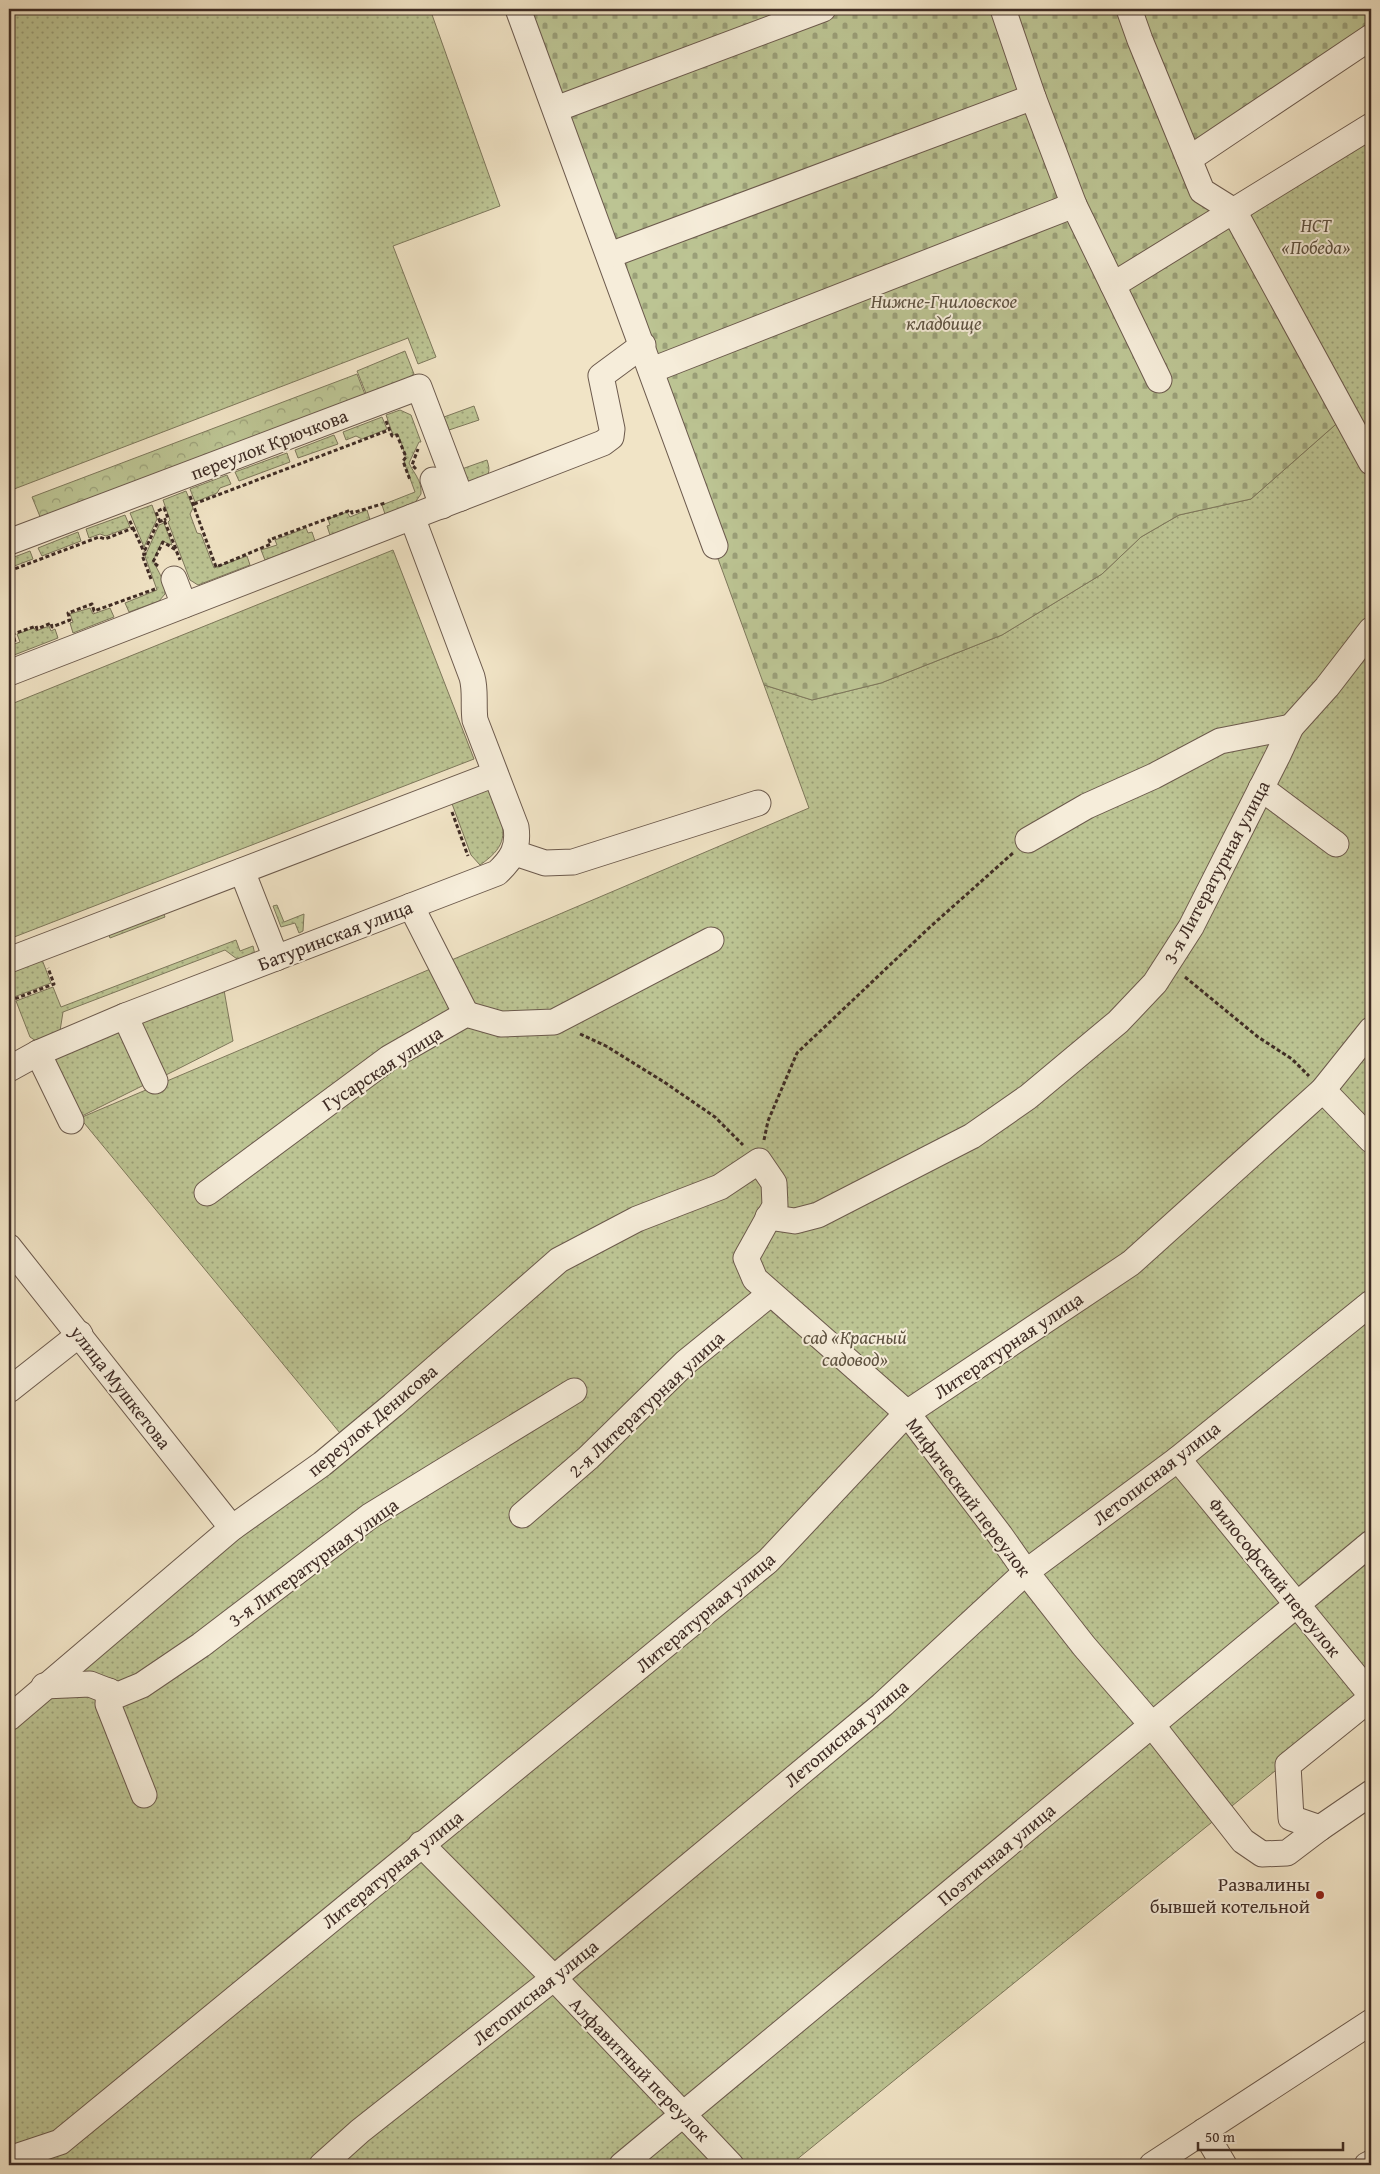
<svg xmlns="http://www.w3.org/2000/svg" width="1380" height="2174" viewBox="0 0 1380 2174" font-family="'Gentium Book Plus',serif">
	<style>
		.grass { fill: url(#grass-dots); stroke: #7e785c }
		.forest { fill: url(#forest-crowns); stroke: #7e785c }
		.cemetery { fill: url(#cemetery-stones); stroke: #7e785c }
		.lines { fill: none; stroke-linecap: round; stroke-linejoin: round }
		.minor-casing { stroke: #6c5a4d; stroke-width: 27 }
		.path { stroke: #3f2c25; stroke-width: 3; stroke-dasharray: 4 2.5; stroke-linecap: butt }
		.minor { stroke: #f6edda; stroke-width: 25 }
		.poi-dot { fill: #8f2418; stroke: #f6edda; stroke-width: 2 }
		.labels { text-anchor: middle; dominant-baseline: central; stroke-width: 4; stroke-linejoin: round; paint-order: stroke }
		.park-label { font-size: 19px; font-style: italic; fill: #5e5240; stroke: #f6edda }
		.street-label { font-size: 19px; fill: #3f2c25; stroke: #f6edda }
		.poi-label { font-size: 19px; fill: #3f2c25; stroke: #f6edda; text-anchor: end }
	</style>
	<defs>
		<pattern id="grass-dots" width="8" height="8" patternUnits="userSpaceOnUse" patternTransform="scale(1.25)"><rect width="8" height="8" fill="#bcc493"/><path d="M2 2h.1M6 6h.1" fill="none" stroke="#9a9f78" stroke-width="1.8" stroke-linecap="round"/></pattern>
		<pattern id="forest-crowns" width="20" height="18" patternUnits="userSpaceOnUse" patternTransform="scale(1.25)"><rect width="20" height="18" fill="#bcc493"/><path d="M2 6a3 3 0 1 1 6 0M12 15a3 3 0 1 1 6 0" fill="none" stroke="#9a9f78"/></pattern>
		<pattern id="cemetery-stones" width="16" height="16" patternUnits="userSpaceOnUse" patternTransform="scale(1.25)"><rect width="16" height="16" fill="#bcc493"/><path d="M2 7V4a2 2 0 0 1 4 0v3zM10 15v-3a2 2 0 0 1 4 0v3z" fill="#9a9f78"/></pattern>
	</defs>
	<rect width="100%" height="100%" fill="#f1e4c6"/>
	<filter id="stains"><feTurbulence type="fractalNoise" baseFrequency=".004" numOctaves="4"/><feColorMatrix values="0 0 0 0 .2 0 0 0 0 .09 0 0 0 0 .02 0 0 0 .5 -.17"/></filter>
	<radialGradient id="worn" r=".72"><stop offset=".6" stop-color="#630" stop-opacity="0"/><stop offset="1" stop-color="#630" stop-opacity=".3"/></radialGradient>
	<g class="grass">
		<path d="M9,9H430L500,206L393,246L436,357L418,364L408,338L9,491Z"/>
		<path d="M1371,134V454L1241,217Z"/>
		<path d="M405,351L414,374L393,387L367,396L357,371Z"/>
		<path d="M474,406L479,420L449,430L444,417Z"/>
		<path d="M400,410L411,415L421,442H419L409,463C414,474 422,480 421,494L414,504L385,514L382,505L415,492L404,462L406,457L398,434L393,435L386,415Z"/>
		<path d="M382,417L387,429L362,439L356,436L346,440L343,432Z"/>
		<path d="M1343,418L1371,470V1693L790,2165H9V1728L349,1444L80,1118L809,808L764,685L812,700L881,683L1002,635L1102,574L1141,537L1179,515L1251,499Z"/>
		<path d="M334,435L338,444L298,458L295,450Z"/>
		<path d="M287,453L290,462L239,481L235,472Z"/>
		<path d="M487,460C491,472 489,476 479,483L466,482L459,470Z"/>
		<path d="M227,475L231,484L220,488L217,493L195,502L190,489Z"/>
		<path d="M186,491L193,508L190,514L197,533L201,534L214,568L247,556L250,565L198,585L190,580L168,522L170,520L163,500Z"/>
		<path d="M152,505L157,519L144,547L130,513Z"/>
		<path d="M367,510L370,520L330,535L327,526L330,525L328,519L347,512L350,517Z"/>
		<path d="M125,515L130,527L106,536L100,534L89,538L86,529Z"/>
		<path d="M164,523L172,545L162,541L153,561C158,571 166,582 165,594L159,601L129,612L125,603L157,590L145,556L159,525Z"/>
		<path d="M306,528L308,533L312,532L315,541L265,560L261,550L277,545L275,540Z"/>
		<path d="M78,532L81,541L42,556L38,548Z"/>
		<path d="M393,550L474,759L9,939V705Z"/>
		<path d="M30,551L33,559L9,568V559Z"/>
		<path d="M90,608L93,614L110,608L114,617L73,633L70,623L73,622L70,614Z"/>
		<path d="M49,626L51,631L55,629L58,638L9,657V646L20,642L17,634L34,628L36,631Z"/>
		<path d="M488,789C493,795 495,804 498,811C508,837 503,849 480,865L471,855L451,801Z"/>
		<path d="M277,905L284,922L304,914L303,931L299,933L295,923L281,927L273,906Z"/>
		<path d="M163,912L165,917L110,938L108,932Z"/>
		<path d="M236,940L240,951L253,946L255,955L241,962L225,950L63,1012L60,1031L36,1041L30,1037L16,1001L53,987L61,1007Z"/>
		<path d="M41,957L51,983L14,997L9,982V969Z"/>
		<path d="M224,990L233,1041L164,1076L139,1024Z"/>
		<path d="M123,1030L146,1084L80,1117L53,1059Z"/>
	</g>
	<path class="forest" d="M357,374L366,397L41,519L32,497Z"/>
	<path class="cemetery" d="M518,9H1371V29L1195,145L1220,204L1343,418L1251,499L1179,515L1141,537L1102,574L1002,635L881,683L812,700L764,685Z"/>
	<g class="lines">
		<defs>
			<g id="minor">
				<path d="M518,9L715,546"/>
				<path d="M1003,9L1033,97L1074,205L1159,380"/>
				<path d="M1129,9L1140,40L1202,191L1234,211L1371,462"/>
				<path d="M556,109L823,9"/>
				<path d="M1189,159L1371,37"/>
				<path d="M610,255L1033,97"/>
				<path d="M1113,285L1371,126"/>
				<path d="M652,370L1074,205"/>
				<path d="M433,480L442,506"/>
				<path d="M9,542L419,387L461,498"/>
				<path d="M174,579L184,605"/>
				<path d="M9,673L603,443L611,437L612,429L601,376L643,345"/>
				<path d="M1261,788L1336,844"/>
				<path d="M1028,840L1087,806L1154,776L1220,741L1291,727"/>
				<path d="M515,853L545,863L573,862L758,803"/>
				<path d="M242,871L276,958"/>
				<path d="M411,906L466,1014"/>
				<path d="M9,960L495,774"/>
				<path d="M125,1016L155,1081"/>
				<path d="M38,1053L71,1121"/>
				<path d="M9,1069L38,1053L125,1016L497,873C512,859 519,848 516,827L475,720C473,705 476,691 472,677L412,517"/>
				<path d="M1323,1090L1371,1140"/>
				<path d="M207,1193L389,1058L466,1014L501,1024L554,1022L711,940"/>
				<path d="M768,1217L795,1221L818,1215L972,1136L1028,1097L1118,1022L1155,983L1191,927L1278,755L1291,727L1327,687L1371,630"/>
				<path d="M9,1247L232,1528"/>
				<path d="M9,1390L80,1334"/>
				<path d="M1178,1459L1371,1695"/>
				<path d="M522,1515L588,1458L686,1362L770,1294"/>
				<path d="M44,1686L90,1684L118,1695L142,1685L201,1645L370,1516L574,1391"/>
				<path d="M109,1691L108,1704L144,1795"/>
				<path d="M9,1718L232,1528L322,1464L393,1405L559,1260L637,1219L720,1187L759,1161L774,1183L775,1206L746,1258L755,1279L907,1413L1000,1535L1026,1572L1084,1646L1152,1725L1243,1841L1262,1854L1287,1853L1320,1828L1371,1793"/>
				<path d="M1320,1828L1291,1818L1288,1765L1371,1698"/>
				<path d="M421,1844L554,1978L731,2165"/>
				<path d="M1204,2131L1224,2165"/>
				<path d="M9,2159L60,2142L768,1561L907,1413L1131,1263L1323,1090L1371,1030"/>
				<path d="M322,2165L360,2131L554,1978L882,1705L1026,1572L1178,1459L1371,1303"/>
				<path d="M622,2165L1371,1543"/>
				<path d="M1152,2165L1371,2022"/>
				<path d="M1367,2165L1371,2163"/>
			</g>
		</defs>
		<use href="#minor" class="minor-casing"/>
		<g class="path">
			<path d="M386,421L392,436L397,435L406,457L403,461L410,480"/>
			<path d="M416,469L412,465L418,449"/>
			<path d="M190,496L216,567L271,544L269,540L351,510L352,513L385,503"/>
			<path d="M194,504L389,430"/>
			<path d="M160,522L156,512L164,508L168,518L164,520"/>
			<path d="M133,528L144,552"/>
			<path d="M158,566L153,562L163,542L176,550L180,560"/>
			<path d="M9,571L99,537L105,539L133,528L129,519"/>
			<path d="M151,579L142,555L145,554L144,552L158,522L164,520L176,549"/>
			<path d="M9,644L15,642L13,634L36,626L37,629L51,623L52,627L70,620L68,613L92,604L94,611L155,589"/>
			<path d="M452,812L468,856"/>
			<path d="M1185,977L1258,1037L1292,1059L1309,1076"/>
			<path d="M9,1001L54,984L48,968"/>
			<path d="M580,1034L606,1046L664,1082L715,1117L743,1145"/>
			<path d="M764,1140L768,1121L797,1053L930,927L1013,853"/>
		</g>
		<use href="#minor" class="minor"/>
	</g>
	<circle class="poi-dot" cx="1320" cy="1895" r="5"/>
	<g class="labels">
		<g class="park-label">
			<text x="1316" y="225">НСТ<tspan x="1316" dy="22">«Победа»</tspan></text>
			<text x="944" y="301">Нижне-Гниловское<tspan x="944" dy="22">кладбище</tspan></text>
			<text x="855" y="1337">сад «Красный<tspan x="855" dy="22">садовод»</tspan></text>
		</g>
		<g class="street-label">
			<text transform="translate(269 444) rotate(-21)">переулок Крючкова</text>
			<text transform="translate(1216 872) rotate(-62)">3-я Литературная улица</text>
			<text transform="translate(335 935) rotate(-21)">Батуринская улица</text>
			<text transform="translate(382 1068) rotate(-33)">Гусарская улица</text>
			<text transform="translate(1008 1345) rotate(-34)">Литературная улица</text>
			<text transform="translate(121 1387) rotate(52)">улица Мушкетова</text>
			<text transform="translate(646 1404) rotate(-43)">2-я Литературная улица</text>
			<text transform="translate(372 1420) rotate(-40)">переулок Денисова</text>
			<text transform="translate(1156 1473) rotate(-38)">Летописная улица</text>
			<text transform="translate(969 1497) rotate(53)">Мифический переулок</text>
			<text transform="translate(313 1562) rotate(-36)">3-я Литературная улица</text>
			<text transform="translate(1275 1577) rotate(51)">Философский переулок</text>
			<text transform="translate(705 1612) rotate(-40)">Литературная улица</text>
			<text transform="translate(846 1733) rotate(-40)">Летописная улица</text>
			<text transform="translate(996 1854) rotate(-40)">Поэтичная улица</text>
			<text transform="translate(392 1869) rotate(-39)">Литературная улица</text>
			<text transform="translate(535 1992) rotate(-39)">Летописная улица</text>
			<text transform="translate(640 2069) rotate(46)">Алфавитный переулок</text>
		</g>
		<g class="poi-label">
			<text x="1310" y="1884">Развалины<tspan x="1310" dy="22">бывшей котельной</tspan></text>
		</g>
	</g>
	<rect width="1380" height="2174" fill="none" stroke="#f1e4c6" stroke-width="30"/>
	<rect x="10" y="10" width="1360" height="2154" fill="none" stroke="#3f2c25" stroke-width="2.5"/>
	<rect x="15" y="15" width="1350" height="2144" fill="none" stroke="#3f2c25"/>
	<path d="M1198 2142v8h145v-8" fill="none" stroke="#3f2c25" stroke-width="2.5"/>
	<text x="1205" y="2142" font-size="15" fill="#3f2c25" stroke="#f6edda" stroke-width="4" paint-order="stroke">50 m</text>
	<rect width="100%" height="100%" filter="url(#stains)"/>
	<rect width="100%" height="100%" fill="url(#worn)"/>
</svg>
